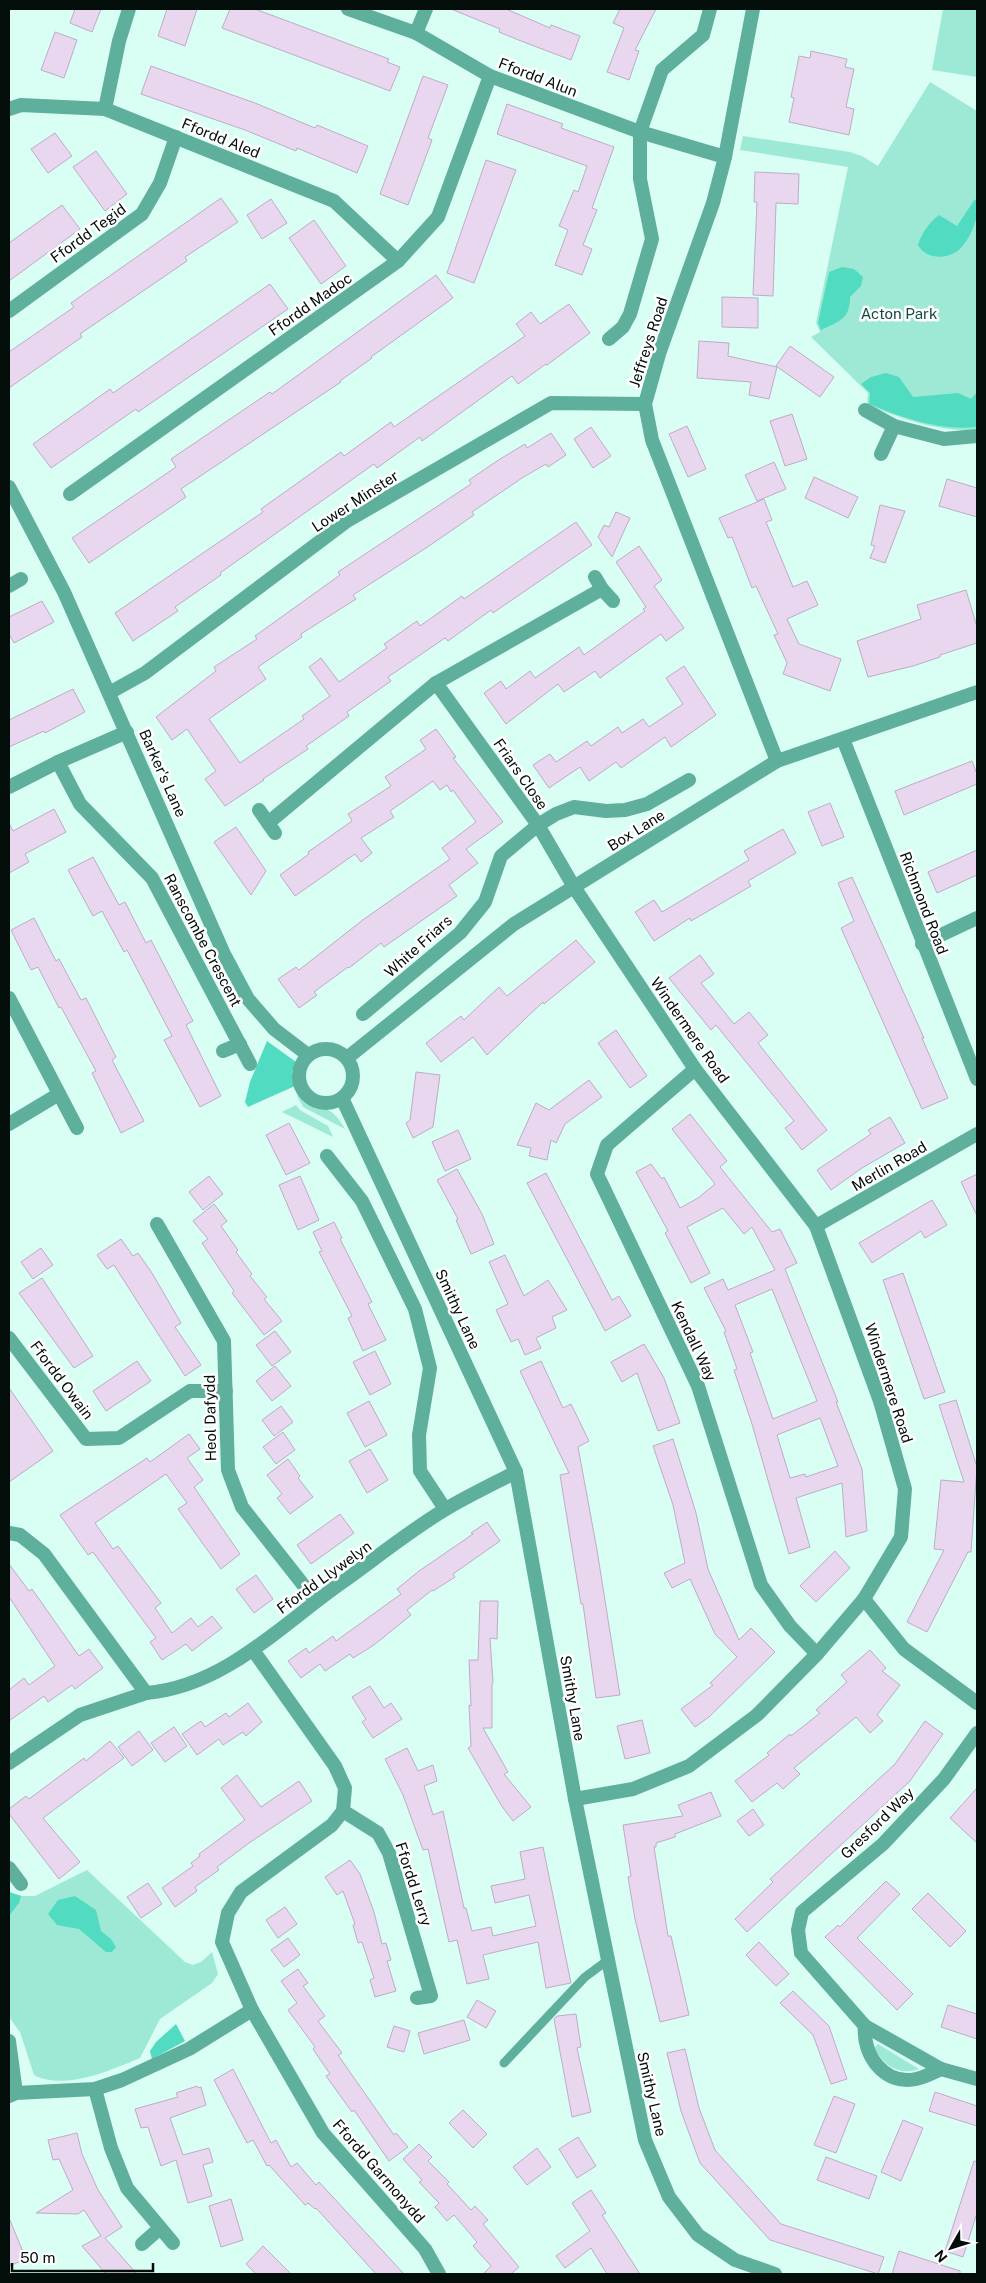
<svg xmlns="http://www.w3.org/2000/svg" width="986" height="2283" viewBox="0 0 986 2283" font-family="'Public Sans',sans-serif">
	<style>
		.green { fill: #9ee9d6 }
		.forest { fill: #51dcc1 }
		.building { fill: #e9d7f0; stroke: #beacc5; fill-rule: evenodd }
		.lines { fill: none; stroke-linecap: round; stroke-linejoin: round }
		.service { stroke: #5faf9d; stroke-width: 9 }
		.minor { stroke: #5faf9d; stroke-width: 14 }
		.tertiary { stroke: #5faf9d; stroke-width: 14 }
		.labels { text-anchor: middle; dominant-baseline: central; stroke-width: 5; stroke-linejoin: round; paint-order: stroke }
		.street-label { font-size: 15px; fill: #030e0b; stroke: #fff }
		.park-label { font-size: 15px; fill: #104c41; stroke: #fff }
	</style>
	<rect width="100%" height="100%" fill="#d9fef4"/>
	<g class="green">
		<path d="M943,9H977V77L932,70Z"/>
		<path d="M930,82L977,111V430C938,432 903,419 867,405L868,393L811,337L820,332L816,323L848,167L740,150L743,136L850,152L862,156L878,166Z"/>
		<path d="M302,1095C320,1111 331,1103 345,1129L303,1107L297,1096Z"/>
		<path d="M296,1105L300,1110L328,1126L333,1137L282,1112Z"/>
		<path d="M87,1870L185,1962L193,1965L201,1962L212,1952L218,1974L212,1983L160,2019L140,2058C111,2070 65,2091 34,2075L20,2032L9,2017V1892L21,1896H35Z"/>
		<path d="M878,2044L919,2069C899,2076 884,2066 874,2048Z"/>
	</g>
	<g class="forest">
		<path d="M975,199C983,212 969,244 956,252C943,260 925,258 918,245C922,232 929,223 939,215L957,226Z"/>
		<path d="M842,267L854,269L863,277L861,286L850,297C850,320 839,321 821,330L818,323L829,272Z"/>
		<path d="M886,373L899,377L913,397L958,393L971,399L977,392V427C939,431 904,418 869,404L870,393L861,384L871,377Z"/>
		<path d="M267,1041L296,1062L292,1072L295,1086L248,1107L245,1102L250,1082Z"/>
		<path d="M9,1892L21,1896L19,1903L9,1916Z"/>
		<path d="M75,1896L96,1910L101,1931L111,1939L116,1947L112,1952H106L79,1929L57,1925L48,1914L58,1900Z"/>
		<path d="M176,2024L185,2041L152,2059L150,2051L156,2042Z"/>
	</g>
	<g class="building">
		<path d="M75,9H101L92,32L70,23Z"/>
		<path d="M167,9H197L185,46L158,36Z"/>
		<path d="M230,9H255L389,59L387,62L400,67L390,91L222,28Z"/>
		<path d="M451,9H506L550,28L551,25L580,36L571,60L521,41L499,32L500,29Z"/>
		<path d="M620,9H656L635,50L639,51L629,80L607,72L624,28L613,23Z"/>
		<path d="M55,32L77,40L64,78L41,70Z"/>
		<path d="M811,51L847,59L845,67L854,69L846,107L854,109L849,135L789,122L794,98L791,97L799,56L810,58Z"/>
		<path d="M151,66L255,103L315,128L317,125L368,146L357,173L297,148L296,151L245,130L141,94Z"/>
		<path d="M423,76L448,85L428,138L432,140L408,205L380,194Z"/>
		<path d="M507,104L563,124L561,128L614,147L592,208L597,210L583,245L592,249L582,275L555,265L568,230L559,226L574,190L578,192L587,166L497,134Z"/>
		<path d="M55,133L72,156L48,173L31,149Z"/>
		<path d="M96,151L127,194L105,211L73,167Z"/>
		<path d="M486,160L516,170L474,283L447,273Z"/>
		<path d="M755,172L799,174L798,204L776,203L773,296L753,295L757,202H754Z"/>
		<path d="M221,198L238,222L185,257L187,261L80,334L82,337L9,388V352L74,307L71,303Z"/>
		<path d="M271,199L287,223L262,239L247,215Z"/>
		<path d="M62,205L80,229L9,281V243Z"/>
		<path d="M314,220L346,266L321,284L289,238Z"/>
		<path d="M436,275L453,298L371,357L372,358L340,381L341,382L181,489L186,497L89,563L72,538L176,467L171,459L270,392L272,394Z"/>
		<path d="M270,284L288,309L138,412L136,409L51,468L33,444L110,389L113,393Z"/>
		<path d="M722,297L758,298V328L722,327Z"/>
		<path d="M569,304L590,333L547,365L546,364L518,384L512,376L422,441L420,437L377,468L374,464L220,573L221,575L175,607L178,611L133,641L115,613L263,512L261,509L341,452L344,456L391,422L394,427L525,336L516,324L531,312L540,324Z"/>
		<path d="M699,341L729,343L728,356L777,367L769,399L749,395L751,382L697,378Z"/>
		<path d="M790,346L834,377L820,397L776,366Z"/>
		<path d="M792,414L807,459L785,466L770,421Z"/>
		<path d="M687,426L706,469L688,477L669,434Z"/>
		<path d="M591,427L611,456L593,468L574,439Z"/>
		<path d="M551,433L566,455L548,467L546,464L522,478L472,512L474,515L429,546L353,595L356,599L301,634L302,637L258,667L266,679L209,719L240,763L304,719L302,716L330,696L309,667L321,658L339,682L387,648L384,644L417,621L420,626L462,596L464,599L576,522L592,545L493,613L491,610L448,641L445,638L388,677L391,681L347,712L349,716L306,746L308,749L263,779L264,780L225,806L205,779L216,771L187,729L172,740L156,717L216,671L214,667L257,639L255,636L340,575L338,572L471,484L469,480L500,459L525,444L527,448Z"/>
		<path d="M774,462L786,489L757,501L745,475Z"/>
		<path d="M814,477L858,497L848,518L805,498Z"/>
		<path d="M947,479L977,488V517L939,506Z"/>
		<path d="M764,499L772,520L766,522L793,587L807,581L818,605L787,619L799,644L841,659L830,691L783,674L787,663L774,635L778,634L756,586L752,588L732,537L728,538L719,518Z"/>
		<path d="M880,505L905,511L885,563L870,558L875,546L871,545Z"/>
		<path d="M616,512L630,518L612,557L598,537L604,525L609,527Z"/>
		<path d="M639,546L662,580L654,586L684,628L666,641L661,634L600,678L595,671L564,692L558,684L506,724L484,693L501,681L506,689L530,671L535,678L579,647L584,655L645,611L643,609L646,607L616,562Z"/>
		<path d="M966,590L977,627V643L940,655V657L913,666L868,677L857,641L921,619L917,605Z"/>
		<path d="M42,601L54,622L14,643L9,634V617Z"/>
		<path d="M684,666L716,715L671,747L665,737L621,768L616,762L589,781L580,767L549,788L533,765L550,754L556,762L587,741L591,746L618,727L622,733L643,719L649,727L683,704L666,678Z"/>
		<path d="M73,689L85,712L45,733L44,731L9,747V720Z"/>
		<path d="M436,729L456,757L453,758L503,822L466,849L478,863L449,885L457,896L384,947L381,943L349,968L348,967L314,992L317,995L299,1008L278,979L296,967L299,970L364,919L450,859L442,848L476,822L453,790L451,792L447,785L440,790L433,781L390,811L394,817L361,838L372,853L361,862L355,854L295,896L280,875L309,854L308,852L352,821L348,814L391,786L385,777L426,749L420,740Z"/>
		<path d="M972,761L977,774V784L904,815L895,791Z"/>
		<path d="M830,803L844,837L822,846L808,812Z"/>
		<path d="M54,809L66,832L25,854L29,862L9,873V823L13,831Z"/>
		<path d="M236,827L266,871L251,895L214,842Z"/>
		<path d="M783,829L796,853L748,881L751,886L691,921L690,918L654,941L635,912L654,900L662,912L749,860L744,851Z"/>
		<path d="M977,850V875L937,893L928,872Z"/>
		<path d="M93,857L119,905L125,902L146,943L151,940L193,1021L186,1025L221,1096L200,1107L164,1040L172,1036L127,950L124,952L102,911L93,916L68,870Z"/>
		<path d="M852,877L924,1038H922L948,1098L922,1109L841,928L854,921L838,883Z"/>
		<path d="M34,918L56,961L59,959L81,1000L86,998L116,1057L112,1060L144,1121L121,1133L92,1073L96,1071L61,1007L59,1008L38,967L31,970L11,930Z"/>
		<path d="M576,940L595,962L544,1004L543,1002L487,1055L473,1037L441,1062L426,1043L461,1016L464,1020L499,987L507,996Z"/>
		<path d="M700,955L714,974L701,983L734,1024L749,1012L768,1035L758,1043L827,1130L802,1150L785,1128L794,1121L716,1025L711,1030L669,978Z"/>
		<path d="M616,1030L647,1076L630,1088L598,1043Z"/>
		<path d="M416,1072L440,1075L433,1127L413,1138L406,1123L410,1120Z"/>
		<path d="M589,1080L602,1097L565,1124L556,1143L551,1140L547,1160L529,1156L531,1148L517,1145L536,1103L549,1110Z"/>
		<path d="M690,1114L727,1161L720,1167L772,1232L780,1229L797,1263L785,1269L838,1402H836L862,1469L867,1531L846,1537L842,1483L796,1498L810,1547L789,1554L752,1424L734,1370L737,1369L724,1332L726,1331L704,1288L723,1279L728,1290L775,1270L752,1227L744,1234L723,1208L687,1227L710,1273L691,1283L665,1233L668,1231L636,1172L651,1164L662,1179L664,1177L680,1208L698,1198L715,1184L672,1129ZM772,1289L817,1401L773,1419L750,1353L753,1352L735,1305ZM820,1418L838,1466L806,1477L805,1474L790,1478L777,1435Z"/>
		<path d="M890,1117L905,1143L862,1168L831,1190L817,1170L871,1134L868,1130Z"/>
		<path d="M289,1123L310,1163L286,1175L266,1135Z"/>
		<path d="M458,1130L471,1159L445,1171L432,1142Z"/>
		<path d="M457,1169L482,1214L494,1244L471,1254L456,1220L458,1219L437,1180Z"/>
		<path d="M546,1173L612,1300L619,1296L631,1316L605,1331L527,1183Z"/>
		<path d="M977,1174V1216L961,1182Z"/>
		<path d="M209,1176L223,1194L203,1210L189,1192Z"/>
		<path d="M300,1176L319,1220L298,1230L279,1185Z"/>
		<path d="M932,1200L947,1225L925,1238L921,1231L872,1263L859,1243Z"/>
		<path d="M214,1204L227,1221L221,1226L238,1250L236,1252L252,1274L250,1276L267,1297L264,1299L282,1321L264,1335L232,1293L234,1291L202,1243L208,1239L193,1221Z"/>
		<path d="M334,1222L342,1238L340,1239L372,1302L368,1304L386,1340L363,1351L348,1318L352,1316L319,1252L322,1251L313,1232Z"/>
		<path d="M121,1239L133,1256L138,1253L152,1273L181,1323L175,1327L201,1365L185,1376L114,1265L107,1269L97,1255Z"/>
		<path d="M41,1248L53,1265L33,1279L21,1262Z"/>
		<path d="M505,1255L524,1296L548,1280L567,1310L552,1317L556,1328L536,1338L541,1348L525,1355L518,1339L511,1342L496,1310L508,1304L489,1262Z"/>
		<path d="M903,1273L945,1392L924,1399L883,1280Z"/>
		<path d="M42,1278L93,1356L74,1368L19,1293Z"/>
		<path d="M275,1331L291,1352L272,1366L256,1345Z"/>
		<path d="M644,1344L664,1378L680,1423L658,1431L637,1373L622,1382L611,1362Z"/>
		<path d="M375,1351L391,1384L370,1395L353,1362Z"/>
		<path d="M137,1361L151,1381L106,1411L93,1391Z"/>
		<path d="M541,1361L563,1408L571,1404L589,1441L578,1447L597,1550L620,1695L596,1698L583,1604H581L560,1475L569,1473L520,1371Z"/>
		<path d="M275,1366L291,1386L272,1401L256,1381Z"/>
		<path d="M9,1388L53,1451L9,1482Z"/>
		<path d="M956,1400L977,1467L971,1552H968L927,1632L907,1622L944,1550L934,1549L941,1480L964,1482L939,1405Z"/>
		<path d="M369,1401L387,1435L365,1447L347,1413Z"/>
		<path d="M281,1406L293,1422L274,1436L262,1420Z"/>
		<path d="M283,1432L295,1450L276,1464L263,1447Z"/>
		<path d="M189,1434L200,1449L187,1458L203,1480L194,1487L240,1554L221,1569L178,1509L187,1503L166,1474L95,1523L113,1549L118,1546L161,1603L155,1608L172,1633L191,1618L198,1627L212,1616L222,1628L192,1651L186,1644L162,1660L150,1642L156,1638L93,1552L88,1555L60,1515L147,1458L150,1462Z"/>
		<path d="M673,1439L696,1513L708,1569L739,1640L751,1628L775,1652L709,1717L695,1727L681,1709L713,1685L710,1683L737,1657L715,1634L690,1579L672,1588L664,1573L685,1563L673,1505L653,1446Z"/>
		<path d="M370,1449L388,1480L367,1493L349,1461Z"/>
		<path d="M288,1459L300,1476L298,1478L313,1497L290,1514L277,1498L282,1494L267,1475Z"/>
		<path d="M340,1514L354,1533L311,1564L297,1545Z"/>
		<path d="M487,1522L500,1541L453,1574L455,1577L433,1591L432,1590L407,1610L411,1615L374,1645L353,1658L350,1654L325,1671L320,1664L301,1678L288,1661L306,1648L309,1653L333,1636L336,1641L401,1594L397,1589L419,1571L473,1534L471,1533Z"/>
		<path d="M835,1551L850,1568L816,1602L800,1586Z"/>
		<path d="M9,1564L29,1591L32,1589L79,1656L89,1649L103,1668L75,1689L72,1685L48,1702L44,1696L9,1721V1690L24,1678L29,1685L55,1666L9,1597Z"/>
		<path d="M256,1575L273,1599L254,1613L236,1589Z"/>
		<path d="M480,1601H498L497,1639L490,1638L493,1683L492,1684V1728H483L508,1772L504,1774L531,1807L513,1821L501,1805L468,1748L471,1746L469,1705L471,1706L469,1660H478Z"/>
		<path d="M870,1650L886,1668L882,1671L900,1685L877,1715L883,1721L870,1733L856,1717L794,1768L800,1774L783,1789L777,1783L752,1802L735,1781L769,1755L767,1753L790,1734L791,1736L820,1713L816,1710L847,1682L841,1675Z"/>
		<path d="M370,1686L384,1708L391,1703L402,1719L373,1738L362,1722L366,1719L352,1697Z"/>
		<path d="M248,1703L262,1722L246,1736L243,1732L223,1745L219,1739L197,1755L182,1734L201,1721L205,1727L226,1713L229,1717Z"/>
		<path d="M642,1720L650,1753L625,1759L617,1726Z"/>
		<path d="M925,1721L943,1734L910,1781L747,1932L735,1919L773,1882L770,1879L895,1764Z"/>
		<path d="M174,1727L187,1746L165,1762L151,1743Z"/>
		<path d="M139,1731L153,1750L132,1766L118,1747Z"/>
		<path d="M110,1741L124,1758L43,1818L80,1862L59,1879L9,1814V1809L26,1796L29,1799L84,1758L86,1761Z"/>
		<path d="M407,1748L418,1771L433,1765L437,1781L424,1786L433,1815L443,1811L464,1908H466L472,1931L491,1927L493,1936L536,1926L529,1895L495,1903L491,1886L525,1879L520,1852L543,1847L571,1983L546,1988L538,1942L483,1955L489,1979L467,1984L457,1940L449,1942L428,1849L423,1850L403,1795L385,1759Z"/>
		<path d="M237,1775L261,1807L299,1781L312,1801L249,1843L217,1867L219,1870L195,1887L197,1891L175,1907L162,1888L193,1866L191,1863L200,1856L199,1854L245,1820L221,1788Z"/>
		<path d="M977,1788V1843L950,1818Z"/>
		<path d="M711,1792L721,1816L675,1834V1837L656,1843V1847H654L668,1936H671L689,2015L660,2022L635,1919L628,1877L631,1876L623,1825L683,1816L678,1805Z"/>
		<path d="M753,1809L764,1825L749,1836L737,1821Z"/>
		<path d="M350,1860L360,1874L374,1912L382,1944L386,1943L391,1960L387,1961L396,1991L375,1997L370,1980L374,1978L362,1942L358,1943L353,1925L355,1924L343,1891L337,1895L325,1877Z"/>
		<path d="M886,1881L900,1894L857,1938L913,1994L897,2010L825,1937L838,1925L840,1927Z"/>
		<path d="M148,1883L162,1904L141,1918L127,1897Z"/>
		<path d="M928,1893L966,1931L950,1947L912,1909Z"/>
		<path d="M285,1907L297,1924L278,1938L266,1920Z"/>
		<path d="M288,1938L300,1955L284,1967L271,1950Z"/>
		<path d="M759,1942L789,1974L776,1986L746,1955Z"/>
		<path d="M298,1969L308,1983L303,1986L325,2016L318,2021L342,2053L338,2055L394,2135L396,2133L408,2147L389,2161L354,2110L352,2112L326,2076L330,2074L313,2049L315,2047L288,2010L297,2003L281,1981Z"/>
		<path d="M793,1991L829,2026L847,2079L831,2084L813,2035L780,2003Z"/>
		<path d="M477,2000L496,2011L486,2028L467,2017Z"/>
		<path d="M948,2005L977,2014V2039L941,2027Z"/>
		<path d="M576,2014L581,2047L577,2048L591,2112L572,2117L554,2019L557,2016Z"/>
		<path d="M464,2020L470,2040L424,2054L418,2033Z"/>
		<path d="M394,2026L410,2031L404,2052L387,2047Z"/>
		<path d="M685,2049L699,2108L715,2150L781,2224L884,2257L878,2274L770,2240L700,2163L681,2111L667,2053Z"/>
		<path d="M233,2069L271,2143L276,2140L291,2167L297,2163L316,2185L319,2182L404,2274H376L316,2208L315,2209L308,2203L305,2205L269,2165L267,2166L253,2140L247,2143L214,2080Z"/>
		<path d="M197,2086L198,2088L201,2087L206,2105L170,2118L183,2155L209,2148L213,2162L203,2165L212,2196L188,2203L176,2160L161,2166L148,2127L141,2128L135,2109L178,2097L176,2093Z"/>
		<path d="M935,2092L977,2106V2126L929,2111Z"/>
		<path d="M834,2096L855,2104L836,2153L814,2145Z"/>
		<path d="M463,2110L487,2134L473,2148L449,2123Z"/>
		<path d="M903,2120L923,2128L901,2181L881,2172Z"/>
		<path d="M77,2133L82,2154L98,2190L122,2227L105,2238L137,2274H106L82,2246L101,2236L84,2210L78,2214L36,2213L73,2190L59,2159L53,2160L48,2140Z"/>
		<path d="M578,2137L596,2166L577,2178L559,2149Z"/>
		<path d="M419,2144L432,2157L428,2161L449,2182L447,2184L471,2210L475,2206L488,2220L483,2224L519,2267L511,2274H483L491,2266L473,2246L477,2242L454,2215L447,2221L435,2207L439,2203L419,2182L422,2180L403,2159Z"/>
		<path d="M537,2148L551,2167L527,2185L513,2167Z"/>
		<path d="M826,2157L877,2176L869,2199L817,2180Z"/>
		<path d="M974,2161L977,2162V2213L963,2257L945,2251Z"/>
		<path d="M591,2190L606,2213L602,2215L640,2274H607L591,2248L565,2268L556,2256L590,2231L572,2203Z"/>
		<path d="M231,2199L243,2240L221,2247L209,2206Z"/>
		<path d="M9,2218L26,2259L9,2266Z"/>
		<path d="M263,2246L291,2274H256L246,2264Z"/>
		<path d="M899,2251L960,2271V2274H892Z"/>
	</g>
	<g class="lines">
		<path class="service" d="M504,2063L585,1977L608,1960"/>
		<g class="minor">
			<path d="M348,9L416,33L490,76L640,132L725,157"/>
			<path d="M416,33L426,9"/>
			<path d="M9,109L21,105L105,109L334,201L398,261"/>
			<path d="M105,109L119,41L129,9"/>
			<path d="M9,311L142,214L160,183L176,137"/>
			<path d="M609,339L623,327L630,314L652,239L640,179V132L662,70L703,35L710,9"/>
			<path d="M865,410L894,426L944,439L977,436"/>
			<path d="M881,454L894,426"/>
			<path d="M9,487L64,592L224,954L248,999L274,1029L308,1055"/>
			<path d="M70,494L398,261L438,217L490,76"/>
			<path d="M9,586L21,579"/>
			<path d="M602,589L613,601"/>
			<path d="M436,683L538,825L574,887L695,1069L816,1226L880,1401L905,1489L901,1537L864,1599L817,1654L757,1715L689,1766L633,1789L575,1799"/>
			<path d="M109,693L145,673L347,521L551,403L645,404"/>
			<path d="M843,739L977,1079"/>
			<path d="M58,762L80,804L152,878L250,1064"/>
			<path d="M9,787L58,762L127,732"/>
			<path d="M259,810L268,823"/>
			<path d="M275,833L268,823L436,683L602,589L595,577"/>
			<path d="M922,944L977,918"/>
			<path d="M9,998L77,1128"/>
			<path d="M363,1014L460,933L485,902L501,856L538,825L556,814L574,807L606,811L625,810L647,804L689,780"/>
			<path d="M223,1051L240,1044"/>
			<path d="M695,1069L607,1145L597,1174L698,1386L761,1585L790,1626L817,1654"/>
			<path d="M9,1124L59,1094"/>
			<path d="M327,1156L362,1201L415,1309L430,1368L419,1435L420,1471L445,1509"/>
			<path d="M157,1224L224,1341L228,1470L242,1507L316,1601"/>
			<path d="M816,1226L977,1134"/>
			<path d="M9,1338L86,1439L119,1438L190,1391H226"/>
			<path d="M9,1533L20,1535L44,1554L146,1693C223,1687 280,1626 341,1583C375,1559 409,1531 446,1509C468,1496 493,1484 516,1472"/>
			<path d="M864,1599L904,1649L977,1703"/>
			<path d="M253,1650L335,1766L345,1788L343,1811L378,1833L389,1853L431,1996L417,1998"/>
			<path d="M977,1733L944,1779L883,1844L802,1912L798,1930L801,1953L865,2026L941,2069L977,2079"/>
			<path d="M9,1763L80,1715L146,1693"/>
			<path d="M343,1811L332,1825L241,1892L228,1913L222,1942L252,2010L323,2133L425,2249L439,2274"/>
			<path d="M9,1868L21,1884"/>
			<path d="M865,2026C862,2054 884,2086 916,2079C925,2077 933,2073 941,2069"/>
			<path d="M9,2041L16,2093"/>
			<path d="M95,2089L111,2148L127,2188L173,2243"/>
			<path d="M9,2096L16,2093L95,2089L122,2080L189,2049L252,2010"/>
			<path d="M142,2244L159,2229"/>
		</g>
		<g class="tertiary">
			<path d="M753,9L725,157L713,203L659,354L645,404L652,440L777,761"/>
			<circle cx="326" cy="1076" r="27"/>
			<path d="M347,1058L514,924L777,761L977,692"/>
			<path d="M342,1098L516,1472L575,1799L645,2140L669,2197L698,2235L735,2260L775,2274"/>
		</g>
	</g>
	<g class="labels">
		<g class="street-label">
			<text transform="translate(538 77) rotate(21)">Ffordd Alun</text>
			<text transform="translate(221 138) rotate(22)">Ffordd Aled</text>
			<text transform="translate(88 233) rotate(-36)">Ffordd Tegid</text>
			<text transform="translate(310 304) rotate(-35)">Ffordd Madoc</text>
			<text transform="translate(648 342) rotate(-72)">Jeffreys Road</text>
			<text transform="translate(355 501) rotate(-33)">Lower Minster</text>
			<text transform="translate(163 773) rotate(66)">Barker's Lane</text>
			<text transform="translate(521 774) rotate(55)">Friars Close</text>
			<text transform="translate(636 830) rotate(-32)">Box Lane</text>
			<text transform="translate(924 903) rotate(69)">Richmond Road</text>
			<text transform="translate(203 940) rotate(62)">Ranscombe Crescent</text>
			<text transform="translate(418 946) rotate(-42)">White Friars</text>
			<text transform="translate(690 1030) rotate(55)">Windermere Road</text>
			<text transform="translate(889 1166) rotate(-30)">Merlin Road</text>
			<text transform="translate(458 1309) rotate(65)">Smithy Lane</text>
			<text transform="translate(694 1341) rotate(65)">Kendall Way</text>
			<text transform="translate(62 1380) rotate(53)">Ffordd Owain</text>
			<text transform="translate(889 1383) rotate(72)">Windermere Road</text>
			<text transform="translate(210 1418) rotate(-91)">Heol Dafydd</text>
			<text transform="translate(324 1577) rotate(-36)">Ffordd Llywelyn</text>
			<text transform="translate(573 1698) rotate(80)">Smithy Lane</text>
			<text transform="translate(877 1823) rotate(-44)">Gresford Way</text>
			<text transform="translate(414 1884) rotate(72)">Ffordd Lerry</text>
			<text transform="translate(652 2094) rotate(77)">Smithy Lane</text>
			<text transform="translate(379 2171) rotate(49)">Ffordd Garmonydd</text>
		</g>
		<g class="park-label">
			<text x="899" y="313">Acton Park</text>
		</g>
	</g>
	<rect width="986" height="2283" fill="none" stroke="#030e0b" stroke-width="20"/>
	<g transform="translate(951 2248) rotate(231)" stroke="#ffffff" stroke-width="4" paint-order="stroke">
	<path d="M0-4L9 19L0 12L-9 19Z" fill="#030e0b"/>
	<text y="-8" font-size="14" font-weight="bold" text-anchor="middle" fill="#030e0b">N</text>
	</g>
	<path d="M12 2263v8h141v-8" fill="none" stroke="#030e0b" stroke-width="2.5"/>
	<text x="20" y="2263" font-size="15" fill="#030e0b" stroke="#ffffff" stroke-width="4" paint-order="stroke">50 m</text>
</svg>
